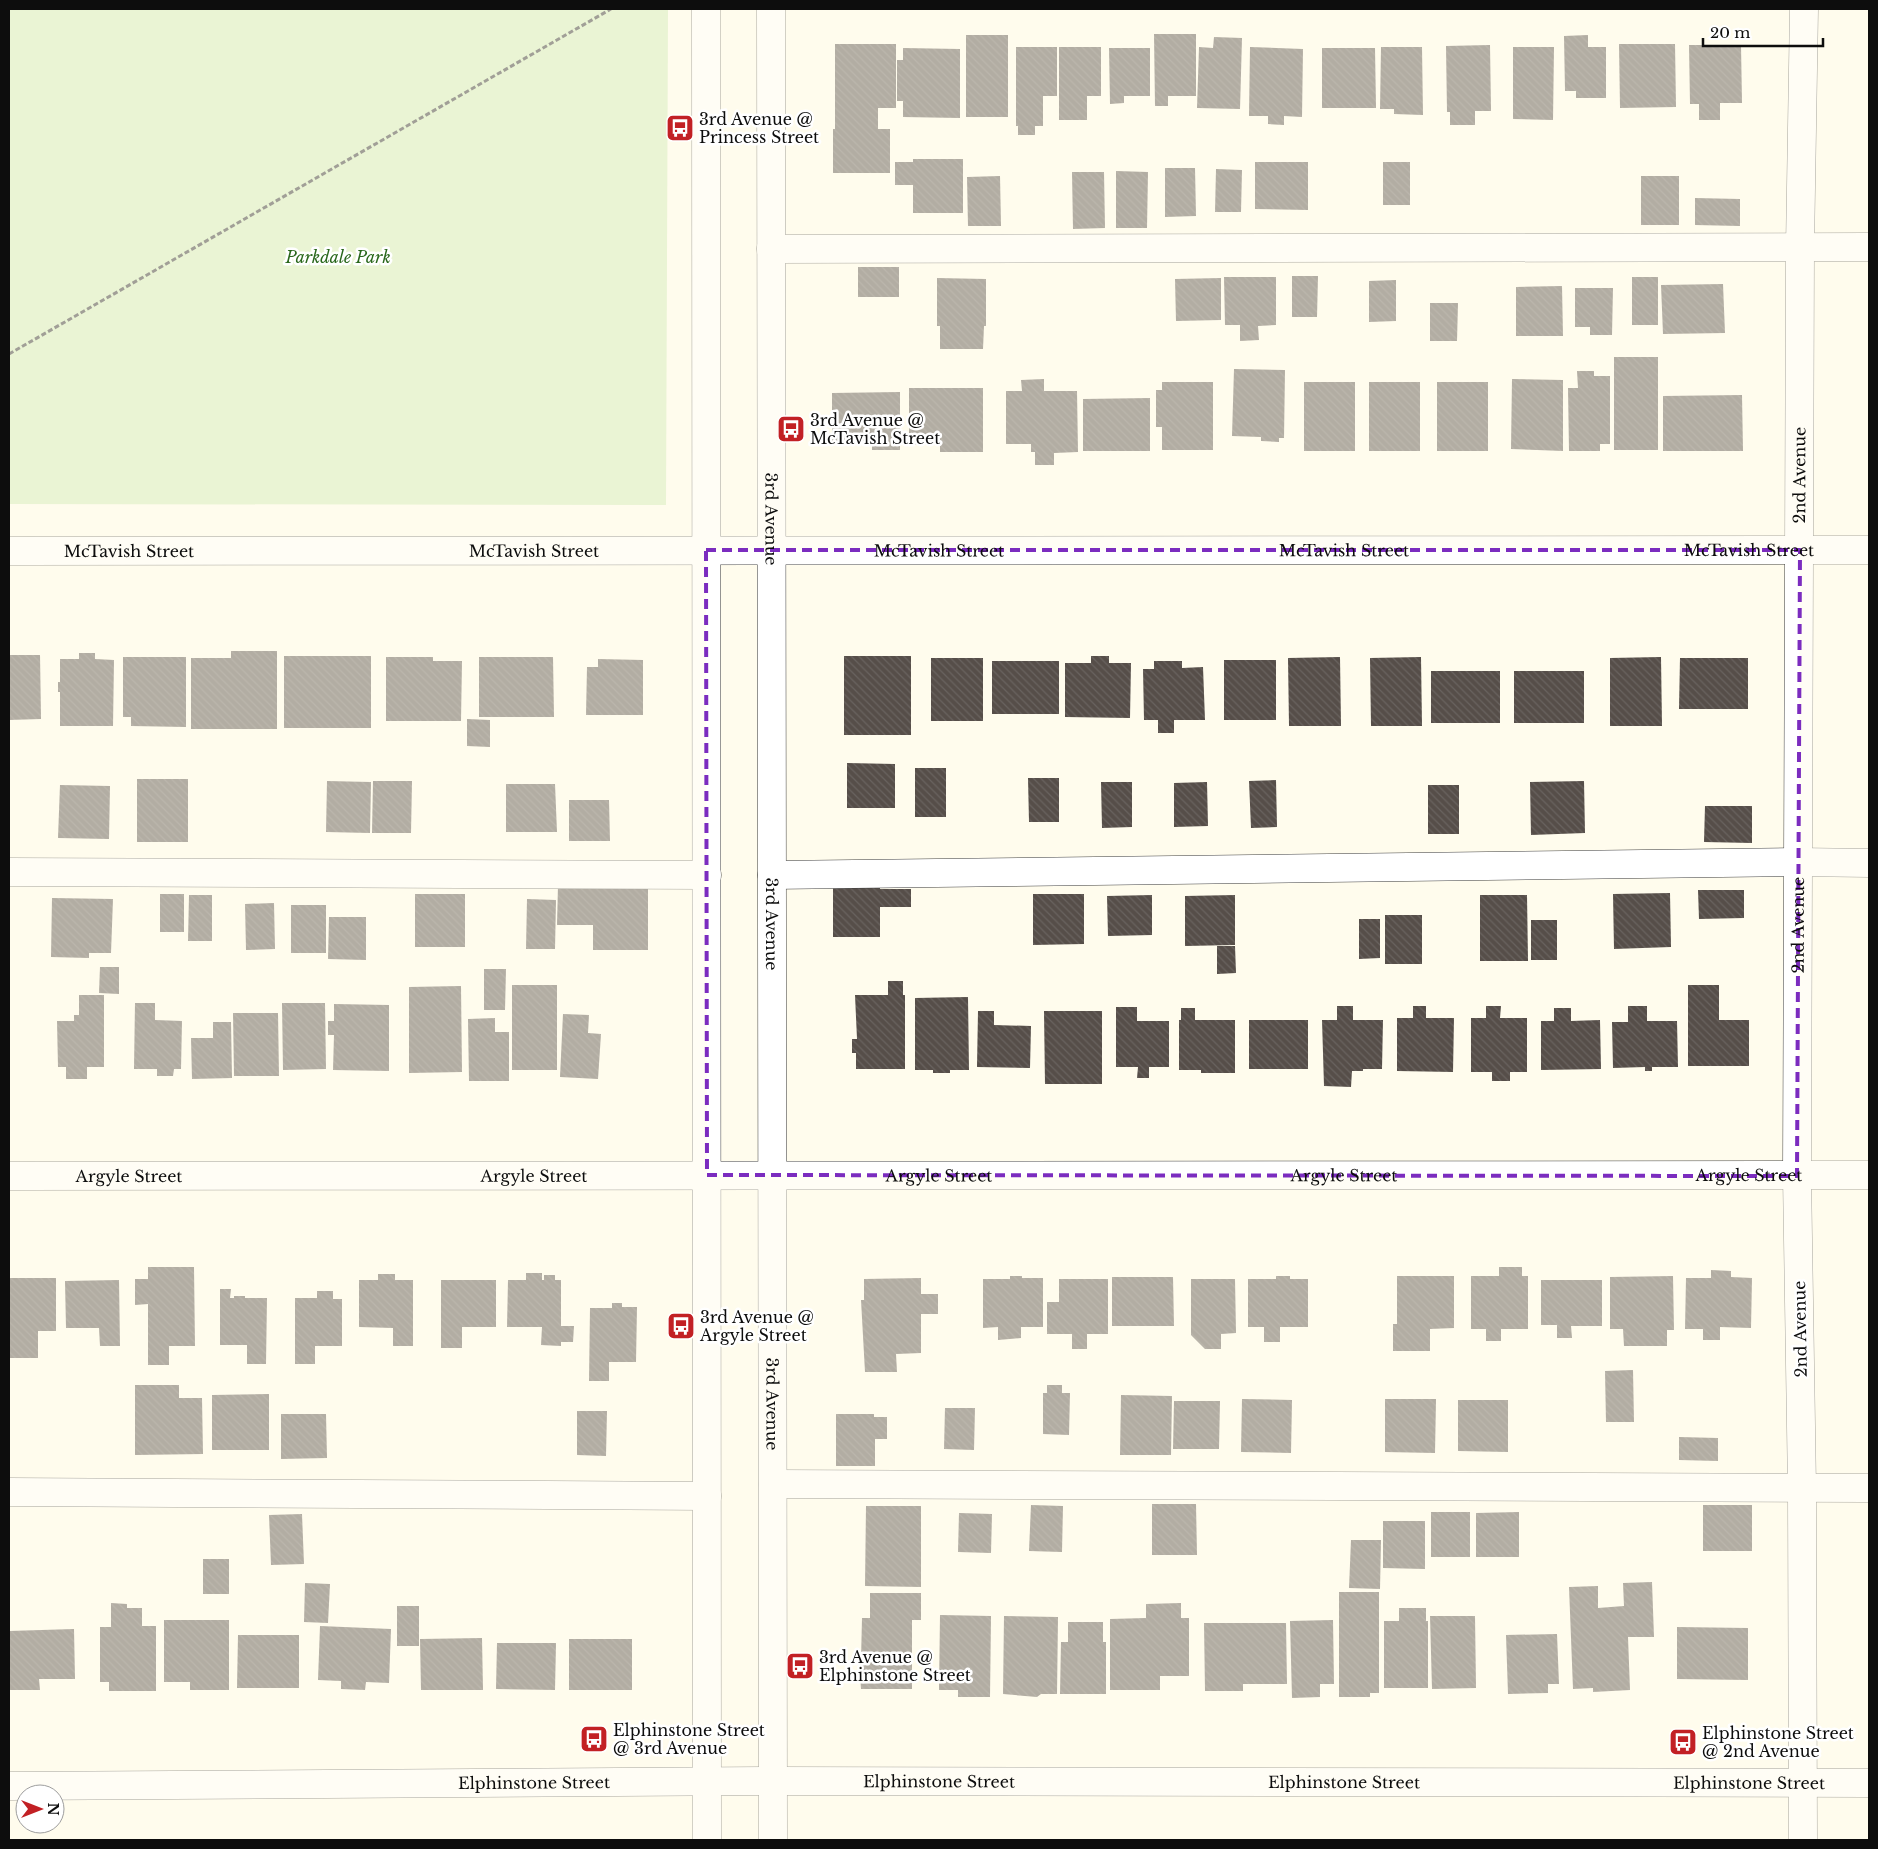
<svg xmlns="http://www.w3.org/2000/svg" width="1878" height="1849" viewBox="0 0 1878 1849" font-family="'Libre Baskerville',serif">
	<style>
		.park { fill: #d0ebb5 }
		.building { fill: url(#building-back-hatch) }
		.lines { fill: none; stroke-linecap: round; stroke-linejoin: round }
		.minor-casing { stroke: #404040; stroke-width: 29 }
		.path { stroke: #2f2f2f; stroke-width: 3; stroke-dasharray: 5 2.5; stroke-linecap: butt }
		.minor { stroke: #fff; stroke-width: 28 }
		.marked { fill: none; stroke: #7b2cbf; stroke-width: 4; stroke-dasharray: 10 6; stroke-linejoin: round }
		.labels { text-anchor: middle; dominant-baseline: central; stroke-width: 5; stroke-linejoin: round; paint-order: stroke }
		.poi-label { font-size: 16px; fill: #0d0d0d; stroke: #fff; text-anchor: start }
		.park-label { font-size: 16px; font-style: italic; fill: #29671b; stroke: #fff }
		.street-label { font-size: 16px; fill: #0d0d0d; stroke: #fff }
	</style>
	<defs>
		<pattern id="building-back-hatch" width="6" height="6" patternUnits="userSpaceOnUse" patternTransform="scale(1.25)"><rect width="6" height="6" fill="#564e49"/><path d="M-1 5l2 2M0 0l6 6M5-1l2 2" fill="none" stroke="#69635f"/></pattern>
	</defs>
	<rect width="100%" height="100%" fill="#fffced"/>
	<path class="park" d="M9,9H668L666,505L9,504Z"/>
	<g class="building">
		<path d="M1154,34H1196V96H1168V106H1155Z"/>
		<rect x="966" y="35" width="42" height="82"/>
		<path d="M1588,35V47H1606V98H1576V91H1565L1564,36Z"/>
		<path d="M1214,37L1242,38L1240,109L1197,108L1199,47L1213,48Z"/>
		<path d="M835,44H896V108H878V129H890V173H833V129H835Z"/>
		<path d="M1619,44H1675L1676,107L1620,108Z"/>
		<path d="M1490,45L1491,111H1475V125H1450V112H1447L1446,46Z"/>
		<path d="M1689,45H1741L1742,103H1720V120H1699V104H1690Z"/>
		<path d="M1016,47H1057V96H1043V126H1035V135H1018V126H1016Z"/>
		<path d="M1059,47H1101V96H1087V120H1059Z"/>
		<path d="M1250,47L1303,49L1302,117L1284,116V125L1268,124V116H1249Z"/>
		<path d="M1381,47H1422L1423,115L1394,114V109H1380Z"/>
		<path d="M1513,47H1554L1553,120L1513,119Z"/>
		<path d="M903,48L960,49V118L903,117V101H897V60H903Z"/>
		<path d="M1109,48H1150V96H1124V103L1110,104Z"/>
		<path d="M1322,48H1375L1376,108H1322Z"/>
		<path d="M913,159H963V213H913V185H895V162H913Z"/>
		<path d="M1255,162H1308V210L1255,209Z"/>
		<rect x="1383" y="162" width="27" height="43"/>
		<path d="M1165,168H1195L1196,216L1165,217Z"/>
		<path d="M1216,169L1242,170L1241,212H1215Z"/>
		<path d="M1116,171L1148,172L1147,228H1116Z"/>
		<path d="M1072,172H1104L1105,228L1073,229Z"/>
		<path d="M1000,176L1001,226H968L967,177Z"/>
		<rect x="1641" y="176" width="38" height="49"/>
		<path d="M1695,198L1740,199V226L1695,225Z"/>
		<rect x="858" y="267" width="41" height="30"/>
		<path d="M1292,276H1318L1317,317H1292Z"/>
		<path d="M1224,277H1276V325L1258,326L1259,340L1240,341V325H1225Z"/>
		<rect x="1632" y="277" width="26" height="48"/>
		<path d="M937,278L986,279V326H984L983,349H940V326H937Z"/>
		<path d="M1221,278V320L1176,321L1175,279Z"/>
		<path d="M1396,280V321L1369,322V281Z"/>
		<path d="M1723,284L1725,333L1663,334L1661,285Z"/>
		<path d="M1562,286L1563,336H1516V287Z"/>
		<path d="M1575,288H1613L1612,335H1590V327H1575Z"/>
		<path d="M1430,303H1458L1457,341H1430Z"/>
		<rect x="1614" y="357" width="44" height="93"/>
		<path d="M1234,369L1285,370L1284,438H1279V442L1261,441V437L1232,436Z"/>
		<path d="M1577,371H1594V376H1610V444H1600V451H1569L1568,388H1578Z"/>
		<path d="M1044,379V391H1077L1078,452L1054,453V465H1035V452H1031V444H1006V391H1022L1021,380Z"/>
		<path d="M1512,379L1563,380V451L1511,449Z"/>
		<path d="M1162,382H1213V450H1162V427H1156V390H1162Z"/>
		<rect x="1304" y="382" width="51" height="69"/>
		<rect x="1369" y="382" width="51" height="69"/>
		<rect x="1437" y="382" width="51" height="69"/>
		<path d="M909,388H983V452H940V444L909,445Z"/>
		<path d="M900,392V450H872V444H832V393Z"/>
		<path d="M1742,395L1743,451H1663V396Z"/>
		<path d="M1150,398V451H1083V399Z"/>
		<path d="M231,651H277V729H191V658H231Z"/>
		<path d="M79,653H95V659L114,660L113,726H60V692H58V682H60V659H79Z"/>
		<path d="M9,655H40L41,719L9,720Z"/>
		<rect x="284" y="656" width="87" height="72"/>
		<rect x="844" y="656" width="67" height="79"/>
		<path d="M1091,656H1109V663H1131L1130,718L1065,717V663H1091Z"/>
		<path d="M123,657H186V727L131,726V717H123Z"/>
		<path d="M386,657H433V661H462L461,721H386Z"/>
		<path d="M479,657H553L554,717H479Z"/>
		<path d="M1340,657L1341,726H1289L1288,658Z"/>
		<path d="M1421,657L1422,726H1371L1370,658Z"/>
		<path d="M1661,657L1662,726H1610V658Z"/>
		<rect x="931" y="658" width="52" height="63"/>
		<path d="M1680,658H1748V709H1679Z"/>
		<path d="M598,659L643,660V715H586L587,667H598Z"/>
		<rect x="1224" y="660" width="52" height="60"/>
		<rect x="992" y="661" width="67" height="53"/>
		<path d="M1154,661H1182V668L1203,667L1205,720H1174V733H1158V720H1144L1143,669H1154Z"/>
		<rect x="1431" y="671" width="69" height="52"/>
		<rect x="1514" y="671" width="70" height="52"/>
		<path d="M467,719L490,720V747L467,746Z"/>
		<path d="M847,763L895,764V808H847Z"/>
		<rect x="915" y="768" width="31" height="49"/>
		<path d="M1028,778H1059V822H1029Z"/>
		<rect x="137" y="779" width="51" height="63"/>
		<path d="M1276,780L1277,827L1251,828L1249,781Z"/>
		<path d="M327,781L371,782L370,833L326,832Z"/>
		<path d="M373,781H412L411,833H372Z"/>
		<path d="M1584,781L1585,833L1531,835L1530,782Z"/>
		<path d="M1101,782H1132V827L1102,828Z"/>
		<path d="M1207,782L1208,826L1174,827V783Z"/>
		<path d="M506,784H555L557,832H506Z"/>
		<path d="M60,785L110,786L109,839L58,838Z"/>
		<rect x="1428" y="785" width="31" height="49"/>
		<path d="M569,800H609L610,841H569Z"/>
		<path d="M1705,806H1752V843L1704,842Z"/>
		<path d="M648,883V950H593V925H557L558,885Z"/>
		<path d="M833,886L880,887V889H911V907H880V937H833Z"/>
		<path d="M1698,890H1744V918L1699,919Z"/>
		<path d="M1670,893L1671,947L1614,949L1613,894Z"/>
		<rect x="160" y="894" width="24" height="38"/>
		<rect x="415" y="894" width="50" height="53"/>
		<path d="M1033,894H1084V944L1033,945Z"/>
		<path d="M189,895H212V941H188Z"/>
		<path d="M1152,895V935L1108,936L1107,896Z"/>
		<path d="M1235,895V945L1185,946V896Z"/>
		<path d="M1480,895H1527L1528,961H1480Z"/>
		<path d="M52,898L113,899L111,953H89V958L51,957Z"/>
		<path d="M527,899L556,900L555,949H526Z"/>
		<path d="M274,903L275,949L246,950L245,904Z"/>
		<rect x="291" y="905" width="35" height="48"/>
		<rect x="1385" y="915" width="37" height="49"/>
		<path d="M329,917H366V960L328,959Z"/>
		<path d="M1359,919H1380V958L1359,959Z"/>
		<rect x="1531" y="920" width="26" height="40"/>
		<path d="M1217,946H1235L1236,973L1217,974Z"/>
		<path d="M100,967H119V994L99,993Z"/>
		<path d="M484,969H506L505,1010H484Z"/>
		<path d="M888,981H903V995H905V1069H856V1053H852V1039H857L855,995H888Z"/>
		<rect x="512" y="985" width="45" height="85"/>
		<path d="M1688,985H1719V1020H1749V1066H1688Z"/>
		<path d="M461,986L462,1072L409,1073V987Z"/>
		<path d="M79,995H104V1067H87V1079H66V1067H58L57,1021H74V1015H79Z"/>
		<path d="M968,997L969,1070H950V1073H933V1070H915V998Z"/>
		<path d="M135,1003H155V1020L182,1021L181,1069H174L173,1076H157V1069H134Z"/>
		<path d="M282,1003H325L326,1069L283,1070Z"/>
		<path d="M334,1004L389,1005V1071L333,1070L334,1035H328V1021H334Z"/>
		<path d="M1337,1006H1353V1020H1383L1382,1069H1363V1071H1352L1351,1087L1324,1086L1322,1020H1337Z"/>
		<path d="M1413,1006H1426V1018H1454L1453,1072L1397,1071V1018H1413Z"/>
		<path d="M1486,1006H1501L1500,1018H1527V1072H1510V1081H1492V1072H1471V1018H1486Z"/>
		<path d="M1628,1006H1647V1021H1677L1678,1067H1652V1071H1645V1067L1613,1068L1612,1022H1628Z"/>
		<path d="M1116,1007H1137V1021H1169V1067H1149V1078H1137L1138,1067H1116Z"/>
		<path d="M1181,1008H1195V1020H1235V1073H1201V1070H1179V1020H1181Z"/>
		<path d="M1554,1008H1571V1021L1600,1020L1601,1069L1541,1070V1021H1554Z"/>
		<path d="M978,1011H994V1025L1031,1026L1030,1068L977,1067Z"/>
		<path d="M1044,1011H1102V1084H1045Z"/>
		<path d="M233,1013H278L279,1076H234Z"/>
		<path d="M563,1014L589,1015L588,1033L601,1034L598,1079L560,1077Z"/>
		<path d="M495,1018V1032H509V1081H469L468,1019Z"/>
		<rect x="1249" y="1020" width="59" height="49"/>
		<path d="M213,1022H231L232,1078L192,1079L191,1038H213Z"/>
		<path d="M148,1267H194L195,1346H169V1365H148V1304L135,1305V1279H148Z"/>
		<path d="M1499,1267H1522V1276H1528V1329H1501V1341H1486V1329H1471V1276H1499Z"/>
		<path d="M1711,1270L1731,1271V1277L1752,1278L1751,1328L1720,1327V1340H1703V1329H1685L1686,1278H1711Z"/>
		<path d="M526,1273H542V1280H544V1275H555V1280H561V1326H574L573,1342H561V1346L541,1345L542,1327H507L508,1280H526Z"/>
		<path d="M378,1274H395V1280H413V1346H393V1328L359,1327V1280H378Z"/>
		<path d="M1010,1276H1022V1278H1043V1327H1021V1338L998,1340V1327L983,1328V1279H1010Z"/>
		<path d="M1276,1276H1290V1279H1308V1327H1280V1342H1264V1327H1248V1279H1276Z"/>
		<path d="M1397,1276H1454V1328L1430,1329V1351H1393V1324H1397Z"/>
		<path d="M1673,1276L1674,1330H1667V1346H1624L1623,1329H1610V1277Z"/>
		<path d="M1112,1277H1173L1174,1326H1112Z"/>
		<path d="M9,1278H56V1331H38V1358H9Z"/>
		<path d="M921,1278V1294H938V1314H921V1353L896,1354L897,1372H865L861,1300H864V1279Z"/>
		<path d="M1059,1279H1108V1334H1087V1349H1072V1334H1047V1302H1059Z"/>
		<path d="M1191,1279H1235L1236,1333L1221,1334V1349H1205L1191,1335Z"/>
		<path d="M119,1280L120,1346H100L99,1328H66L65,1281Z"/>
		<path d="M441,1280H496V1327H462V1348H441Z"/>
		<path d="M1541,1280H1602V1326H1571L1572,1338H1557V1325H1541Z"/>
		<path d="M220,1289H231L230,1298H234V1296H245V1298H267L266,1364H247V1345H220Z"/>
		<path d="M317,1291H333V1299H342V1346H315V1364H295V1298H317Z"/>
		<path d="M612,1303H622V1307H637L636,1362H609V1381H589L590,1308H612Z"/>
		<path d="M1633,1370L1634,1422H1606L1605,1371Z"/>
		<path d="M135,1385H179V1398H202L203,1454L135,1455Z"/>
		<path d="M1047,1385H1062V1393H1070L1069,1435L1043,1434V1393H1047Z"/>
		<path d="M269,1394V1450H212V1395Z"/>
		<path d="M1121,1395L1172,1396L1171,1455H1120Z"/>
		<path d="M1242,1399L1292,1400L1291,1453L1241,1452Z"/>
		<path d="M1385,1399H1436L1435,1453L1385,1452Z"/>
		<path d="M1458,1400H1508V1452L1458,1451Z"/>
		<path d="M1174,1401H1220L1219,1449H1173Z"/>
		<path d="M945,1408H975L974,1450L944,1449Z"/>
		<path d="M577,1411H607L606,1456L577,1455Z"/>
		<path d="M281,1414H326L327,1458L281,1459Z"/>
		<path d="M836,1414H874V1417H887V1439H875V1466H836Z"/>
		<path d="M1679,1437L1718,1438V1461L1679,1460Z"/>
		<path d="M1152,1504H1196L1197,1555H1152Z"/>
		<path d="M1031,1505L1063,1506L1062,1552L1029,1551Z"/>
		<rect x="1703" y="1505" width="49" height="46"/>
		<path d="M866,1506H921V1587L865,1586Z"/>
		<rect x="1431" y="1512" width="39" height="45"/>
		<path d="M1519,1512V1557H1476V1513Z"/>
		<path d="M959,1513L992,1514L991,1553L958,1552Z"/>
		<path d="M302,1514L304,1564L271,1565L269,1515Z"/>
		<path d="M1383,1521H1425V1569L1383,1568Z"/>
		<path d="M1351,1540H1381L1380,1589L1349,1588Z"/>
		<rect x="203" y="1559" width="26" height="35"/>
		<path d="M1652,1582L1654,1637H1628L1630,1690L1593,1692V1688L1573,1689L1569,1587L1598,1586V1608L1624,1606L1623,1583Z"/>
		<path d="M305,1583L330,1584L328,1623L304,1622Z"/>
		<path d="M1339,1592H1379V1693H1370V1697H1339Z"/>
		<path d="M870,1593H921V1620H912V1689H861L859,1660H861L862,1618H870Z"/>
		<path d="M111,1603L127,1604V1608H142V1626H156V1691H109V1682H100V1627H111Z"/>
		<path d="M1181,1603V1618H1189V1676H1160V1690H1110V1619L1146,1618V1604Z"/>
		<rect x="397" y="1606" width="22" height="40"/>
		<path d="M1399,1608H1426V1621H1428V1688H1384V1621H1399Z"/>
		<path d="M940,1615L991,1616L990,1697H958V1690H939Z"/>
		<path d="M1004,1616L1058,1617L1057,1694H1041L1037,1697L1003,1694Z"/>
		<path d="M1430,1616H1475L1476,1688L1432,1689Z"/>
		<path d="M164,1620H229V1690H190V1682H164Z"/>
		<path d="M1333,1620L1334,1684H1320V1697L1292,1698L1290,1621Z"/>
		<path d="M1068,1622H1103V1642H1106V1694H1060L1061,1642H1068Z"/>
		<path d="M1204,1623H1286L1287,1684H1243V1691H1205Z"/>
		<path d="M320,1626L391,1629L389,1683L366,1682L365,1690L341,1689V1681L318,1680Z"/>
		<path d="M1677,1627L1748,1628V1680L1677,1679Z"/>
		<path d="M74,1629L75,1679H39L40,1690H9V1631Z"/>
		<path d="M1557,1634L1559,1684H1548V1693L1508,1694L1506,1635Z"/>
		<path d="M238,1635H299V1688H237Z"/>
		<path d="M482,1638L483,1690H421L420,1639Z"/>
		<rect x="569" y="1639" width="63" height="51"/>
		<path d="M497,1643H556L555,1690L496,1689Z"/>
	</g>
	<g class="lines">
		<defs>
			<g id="minor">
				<path d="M706,9L707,1840"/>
				<path id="s1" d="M771,9L773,1840"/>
				<path d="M771,249L1869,247"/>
				<path id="s2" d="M9,551L1869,550"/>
				<path d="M9,872L707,875"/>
				<path d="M772,875L1798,862L1869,863"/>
				<path id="s3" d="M9,1176L1869,1175"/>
				<path d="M773,1484L1869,1488"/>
				<path d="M9,1492L707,1496"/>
				<path id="s4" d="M9,1786L773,1781L1869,1783"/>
				<path id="s5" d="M1803,1840L1802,1488L1797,1176L1800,247L1804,9"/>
			</g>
		</defs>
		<use href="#minor" class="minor-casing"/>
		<path class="path" d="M9,354L611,9"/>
		<use href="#minor" class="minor"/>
	</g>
	<path d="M0 0H1878V1849H0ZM706,550H1800L1797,1176L707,1175Z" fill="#fffced" fill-opacity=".55" fill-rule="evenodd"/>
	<path class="marked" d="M706,550H1800L1797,1176L707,1175Z"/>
	<defs>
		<symbol id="bus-square" viewBox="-11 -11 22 22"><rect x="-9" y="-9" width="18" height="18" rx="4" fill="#c22024" stroke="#fff"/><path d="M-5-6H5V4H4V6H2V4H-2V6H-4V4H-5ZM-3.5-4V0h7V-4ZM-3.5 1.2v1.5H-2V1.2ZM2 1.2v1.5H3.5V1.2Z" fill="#fff"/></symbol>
	</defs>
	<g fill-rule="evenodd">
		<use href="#bus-square" x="664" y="112" width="32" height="32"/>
		<use href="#bus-square" x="775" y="413" width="32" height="32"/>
		<use href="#bus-square" x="665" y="1310" width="32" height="32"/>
		<use href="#bus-square" x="784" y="1650" width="32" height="32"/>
		<use href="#bus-square" x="578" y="1723" width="32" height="32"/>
		<use href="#bus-square" x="1667" y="1726" width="32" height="32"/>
	</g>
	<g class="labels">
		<g class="poi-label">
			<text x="699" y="119">3rd Avenue @<tspan x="699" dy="18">Princess Street</tspan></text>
			<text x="810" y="420">3rd Avenue @<tspan x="810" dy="18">McTavish Street</tspan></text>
			<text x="700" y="1317">3rd Avenue @<tspan x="700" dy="18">Argyle Street</tspan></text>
			<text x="819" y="1657">3rd Avenue @<tspan x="819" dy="18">Elphinstone Street</tspan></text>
			<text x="613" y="1730">Elphinstone Street<tspan x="613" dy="18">@ 3rd Avenue</tspan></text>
			<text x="1702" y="1733">Elphinstone Street<tspan x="1702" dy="18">@ 2nd Avenue</tspan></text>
		</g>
		<g class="park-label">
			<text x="338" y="257">Parkdale Park</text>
		</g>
		<g class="street-label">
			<text stroke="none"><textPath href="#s5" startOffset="1365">2nd Avenue</textPath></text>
			<text stroke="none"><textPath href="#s1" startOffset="510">3rd Avenue</textPath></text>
			<text stroke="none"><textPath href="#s2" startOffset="525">McTavish Street</textPath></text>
			<text stroke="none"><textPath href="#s2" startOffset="930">McTavish Street</textPath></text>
			<text stroke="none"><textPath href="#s2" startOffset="1335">McTavish Street</textPath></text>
			<text stroke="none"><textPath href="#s2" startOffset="1740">McTavish Street</textPath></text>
			<text stroke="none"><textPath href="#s2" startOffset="120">McTavish Street</textPath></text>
			<text stroke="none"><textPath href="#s1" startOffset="915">3rd Avenue</textPath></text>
			<text stroke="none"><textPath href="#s5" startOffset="915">2nd Avenue</textPath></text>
			<text stroke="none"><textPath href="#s3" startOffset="525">Argyle Street</textPath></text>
			<text stroke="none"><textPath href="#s3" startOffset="930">Argyle Street</textPath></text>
			<text stroke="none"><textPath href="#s3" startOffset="1335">Argyle Street</textPath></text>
			<text stroke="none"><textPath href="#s3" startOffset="120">Argyle Street</textPath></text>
			<text stroke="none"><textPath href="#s3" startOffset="1740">Argyle Street</textPath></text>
			<text transform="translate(1800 1329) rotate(-91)">2nd Avenue</text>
			<text stroke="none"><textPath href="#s1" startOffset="1395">3rd Avenue</textPath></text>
			<text stroke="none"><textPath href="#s4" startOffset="930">Elphinstone Street</textPath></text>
			<text stroke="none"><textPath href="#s4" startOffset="1335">Elphinstone Street</textPath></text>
			<text stroke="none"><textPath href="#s4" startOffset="525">Elphinstone Street</textPath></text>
			<text stroke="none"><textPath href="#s4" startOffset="1740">Elphinstone Street</textPath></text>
		</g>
	</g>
	<rect width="1878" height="1849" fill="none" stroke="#0d0d0d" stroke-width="20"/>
	<g transform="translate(40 1809) rotate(90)"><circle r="24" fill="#ffffff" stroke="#9e9e9e"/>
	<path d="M0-4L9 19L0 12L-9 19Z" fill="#c22024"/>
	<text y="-8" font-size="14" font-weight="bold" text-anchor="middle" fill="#0d0d0d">N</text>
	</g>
	<path d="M1703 38v8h120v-8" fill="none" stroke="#0d0d0d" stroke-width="2.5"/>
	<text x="1710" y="38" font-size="15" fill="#0d0d0d" stroke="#ffffff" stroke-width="4" paint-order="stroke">20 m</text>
</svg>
